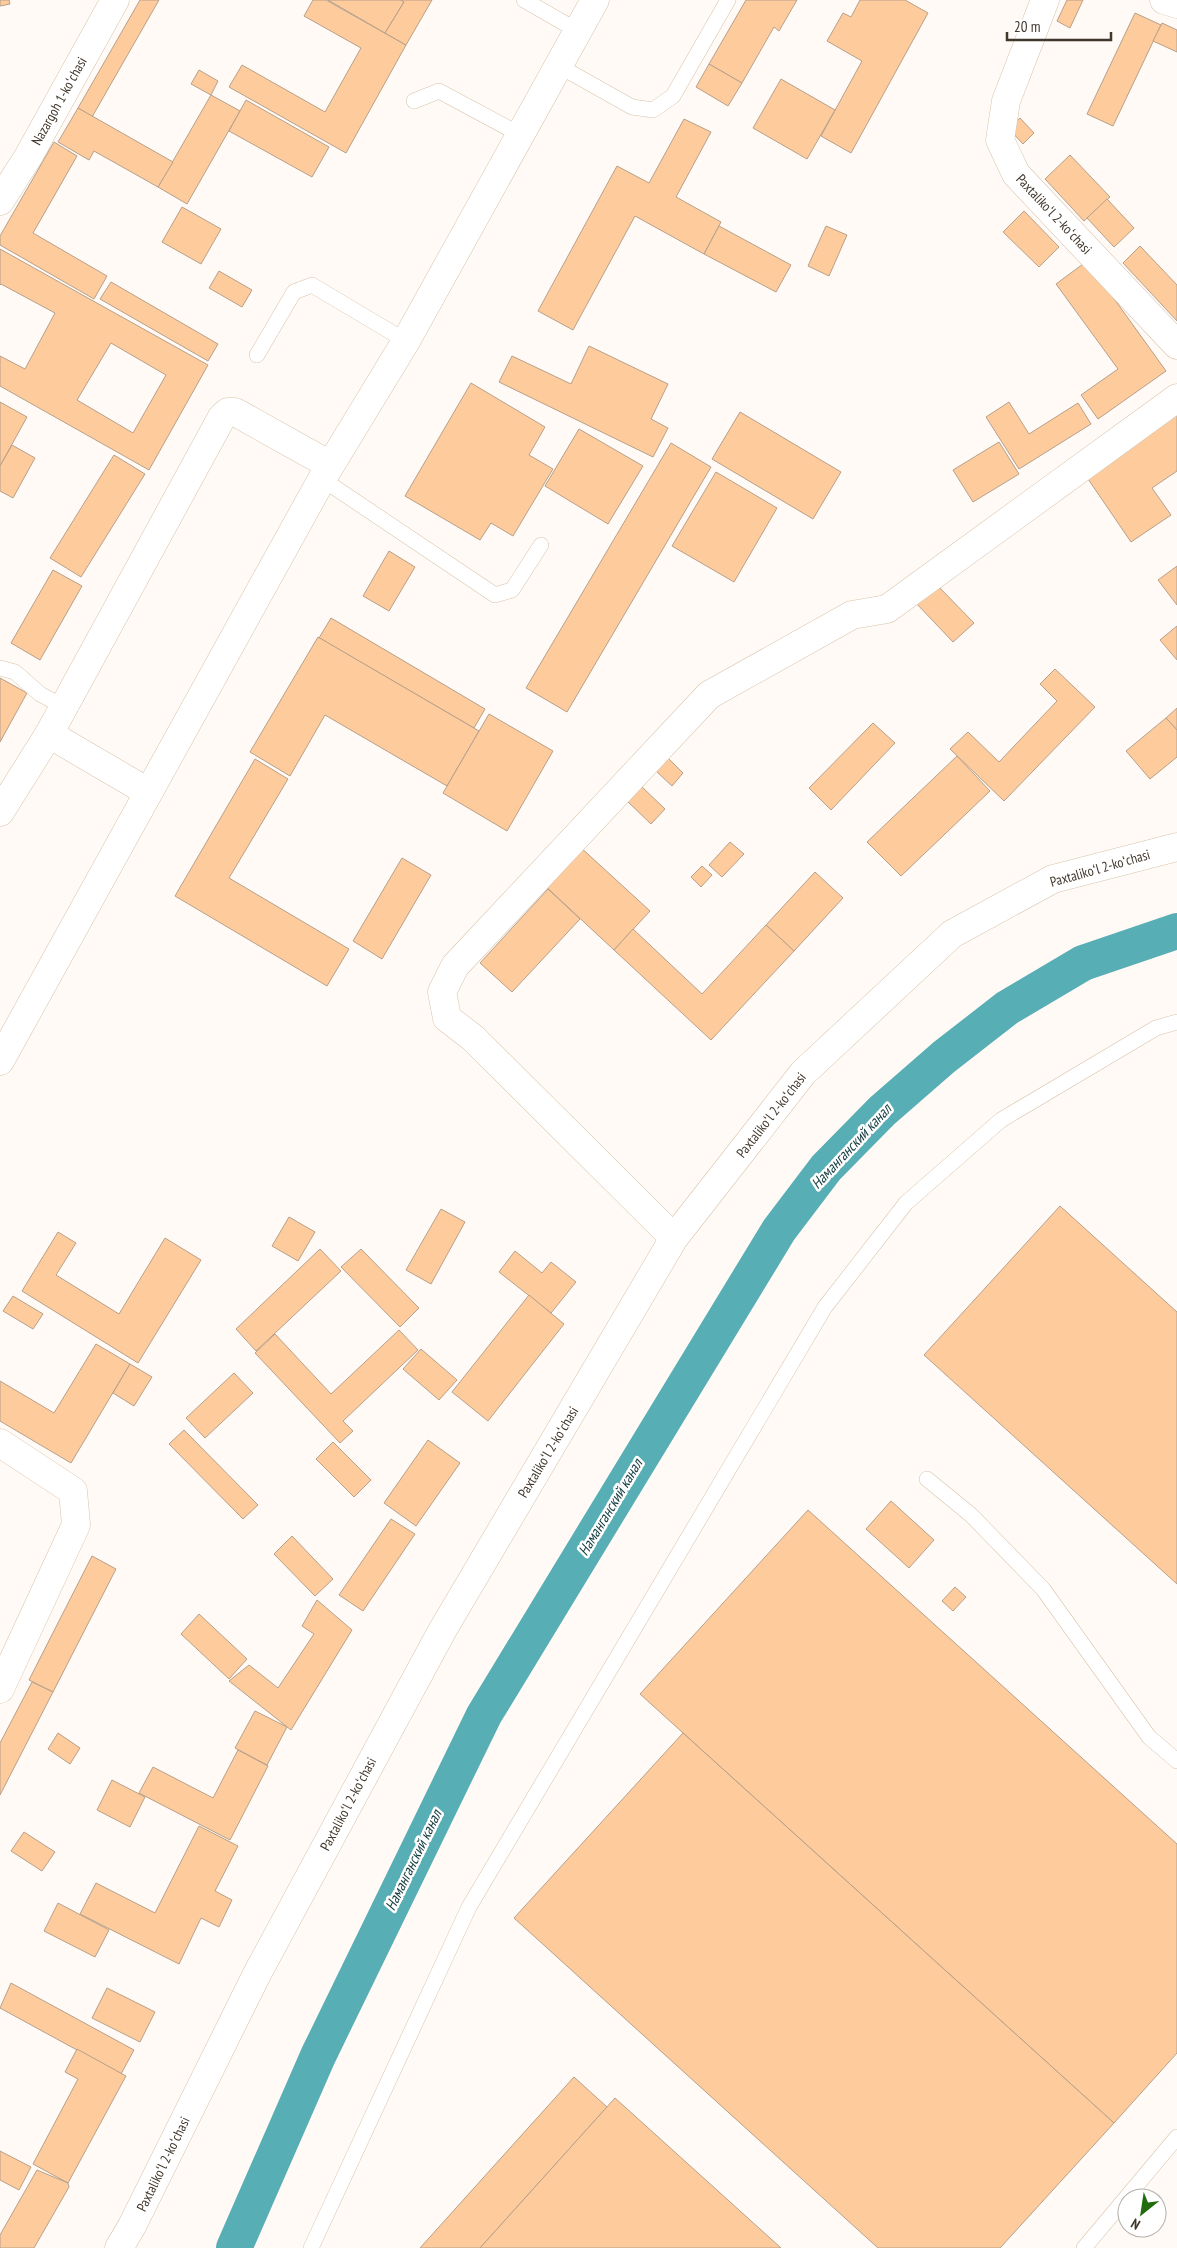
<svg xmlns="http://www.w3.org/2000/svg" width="1177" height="2248" viewBox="0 0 1177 2248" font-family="'PT Sans Narrow',sans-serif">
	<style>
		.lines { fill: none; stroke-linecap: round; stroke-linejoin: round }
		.canal { stroke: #57aeb5; stroke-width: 36 }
		.building { fill: #fecb9c; stroke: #b7a08a; fill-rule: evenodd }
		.lane-casing { stroke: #d8c3ab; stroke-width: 16 }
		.street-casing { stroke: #d8c3ab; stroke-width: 29 }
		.lane { stroke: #fff; stroke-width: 15 }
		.street { stroke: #fff; stroke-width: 28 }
		.labels { text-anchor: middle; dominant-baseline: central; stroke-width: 5; stroke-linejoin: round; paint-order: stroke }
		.street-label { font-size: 14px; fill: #40372d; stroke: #fff }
		.water-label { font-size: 15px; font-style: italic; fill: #113b3e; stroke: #fff }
	</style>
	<rect width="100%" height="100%" fill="#fffaf5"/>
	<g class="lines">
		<path class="canal" d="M234,2248L318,2056L484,1715L779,1230L826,1168L882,1111L944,1057L1007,1008L1083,963L1177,931"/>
	</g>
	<g class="building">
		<path d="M0,0H9L10,4L0,6Z"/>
		<path d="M140,0H159L92,117L78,108Z"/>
		<path d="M313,0H326L406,45L346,153L229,87L242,65L325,112L361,48L304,16Z"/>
		<path d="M328,0H401L404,2L385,33Z"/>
		<path d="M401,0H432L406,45L385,33L404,2Z"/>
		<path d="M746,0H797L779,31L774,27L742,83L709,64Z"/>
		<path d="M860,0H905L928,13L851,153L821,136L862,61L827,41L843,13L851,17Z"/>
		<path d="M1067,0H1083L1070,28L1057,21Z"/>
		<path d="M1135,13L1161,25L1113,126L1087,114Z"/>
		<path d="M1162,23L1177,30V52L1153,41Z"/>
		<path d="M709,64L742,83L728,106L696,87Z"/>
		<path d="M199,70L218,81L211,95L191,84Z"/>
		<path d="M781,79L835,110L807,159L753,128Z"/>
		<path d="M211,95L240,111L187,204L158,187Z"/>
		<path d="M246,100L329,147L312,177L229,131Z"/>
		<path d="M78,108L173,162L158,187L94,151L89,160L58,142Z"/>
		<path d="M1020,118L1034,133L1023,144L1008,128Z"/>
		<path d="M684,119L711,132L676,197L721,222L704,254L635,216L573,330L538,311L617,166L649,183Z"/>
		<path d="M54,142L77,156L33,233L107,276L94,299L0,245V236Z"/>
		<path d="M1070,155L1110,197L1084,221L1045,179Z"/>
		<path d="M1107,199L1134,228L1114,247L1087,218Z"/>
		<path d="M182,207L221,229L201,264L162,242Z"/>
		<path d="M1024,211L1059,247L1039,267L1003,232Z"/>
		<path d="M719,226L791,265L776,292L704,254Z"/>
		<path d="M826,226L847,235L829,276L808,266Z"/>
		<path d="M1140,246L1177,285V321L1123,263Z"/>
		<path d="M0,249L208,365L149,470L0,386V356L25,369L55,313L1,284L0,285ZM111,343L166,375L133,433L77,400Z"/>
		<path d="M1087,261L1166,371L1098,419L1081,395L1118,369L1056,284Z"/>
		<path d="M219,271L252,290L242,307L209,288Z"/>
		<path d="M111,282L218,344L208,361L100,299Z"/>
		<path d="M589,346L668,384L651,419L668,428L653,457L499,382L512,356L571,384Z"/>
		<path d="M471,383L545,427L529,455L553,469L513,536L491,523L480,540L405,496Z"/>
		<path d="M0,402L27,417L0,466Z"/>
		<path d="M1009,402L1029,434L1078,403L1091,424L1019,469L986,417Z"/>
		<path d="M740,412L841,472L813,519L712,459Z"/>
		<path d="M1177,415V471L1152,488L1171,515L1131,542L1086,476Z"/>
		<path d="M579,429L643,466L608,524L545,486Z"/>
		<path d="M999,442L1019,474L973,502L953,470Z"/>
		<path d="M671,443L711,467L567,712L526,688Z"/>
		<path d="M12,445L35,458L13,498L0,491V466Z"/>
		<path d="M114,455L145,474L81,577L50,558Z"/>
		<path d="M716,472L777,508L734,582L672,546Z"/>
		<path d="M389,551L415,567L389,611L363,596Z"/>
		<path d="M1177,566V605L1158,580Z"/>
		<path d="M53,570L82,586L40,660L11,643Z"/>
		<path d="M935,583L974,623L953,642L915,602Z"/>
		<path d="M331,618L485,709L474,728L319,638Z"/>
		<path d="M1177,626V660L1160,640Z"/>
		<path d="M318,637L479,731L447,786L325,715L290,776L250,752Z"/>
		<path d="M1055,669L1095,707L1004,801L950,749L968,732L999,762L1057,701L1040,684Z"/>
		<path d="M0,678L27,693L0,742Z"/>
		<path d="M1177,708V730L1166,718Z"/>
		<path d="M489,714L553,751L507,831L443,793Z"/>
		<path d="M1166,718L1177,730V757L1150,779L1126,751Z"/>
		<path d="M873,723L895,743L831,810L809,788Z"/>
		<path d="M957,756L990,791L901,876L867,842Z"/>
		<path d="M668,758L683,773L672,786L656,771Z"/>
		<path d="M255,759L288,779L229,878L349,949L327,986L175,896Z"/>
		<path d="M641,786L665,809L651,824L627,801Z"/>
		<path d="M730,842L744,854L722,877L709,865Z"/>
		<path d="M578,845L650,911L614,950L542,883Z"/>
		<path d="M402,858L431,875L382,959L353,941Z"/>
		<path d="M702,866L712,875L701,887L691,877Z"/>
		<path d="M815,872L843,898L794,951L766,925Z"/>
		<path d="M548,889L580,919L512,992L480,963Z"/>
		<path d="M766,925L794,951L711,1040L614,950L633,929L702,994Z"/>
		<path d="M1060,1206L1177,1312V1584L924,1355Z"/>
		<path d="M441,1209L465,1222L431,1284L406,1270Z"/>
		<path d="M289,1217L315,1232L298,1261L272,1246Z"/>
		<path d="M58,1232L76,1243L56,1275L119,1314L165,1238L201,1260L138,1363L22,1291Z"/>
		<path d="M320,1249L341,1271L256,1351L236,1329Z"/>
		<path d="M361,1249L419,1308L400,1327L341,1267Z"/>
		<path d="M515,1251L542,1273L551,1262L576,1282L551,1313L499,1272Z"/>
		<path d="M529,1295L564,1324L488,1421L452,1392Z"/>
		<path d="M13,1296L43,1314L33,1329L3,1311Z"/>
		<path d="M399,1330L418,1350L343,1421L353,1431L340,1443L255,1353L275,1334L331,1394Z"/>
		<path d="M96,1344L130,1364L71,1463L0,1421V1381L54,1413Z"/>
		<path d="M421,1349L457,1380L439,1400L403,1369Z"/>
		<path d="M130,1364L152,1377L134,1406L113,1393Z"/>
		<path d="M234,1373L253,1393L205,1438L186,1418Z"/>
		<path d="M184,1430L258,1505L243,1519L169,1444Z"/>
		<path d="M428,1440L460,1463L416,1526L384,1503Z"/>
		<path d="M333,1442L371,1480L354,1497L316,1459Z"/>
		<path d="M891,1501L934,1540L909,1568L866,1529Z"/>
		<path d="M808,1510L1177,1844V2053L1114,2123L640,1694Z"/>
		<path d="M391,1519L415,1534L363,1611L339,1595Z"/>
		<path d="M292,1536L333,1579L315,1596L274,1554Z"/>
		<path d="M92,1556L116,1569L53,1692L29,1680Z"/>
		<path d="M955,1587L966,1597L953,1611L942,1601Z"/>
		<path d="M317,1600L352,1630L291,1730L229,1681L249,1665L278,1688L314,1634L302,1626Z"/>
		<path d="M199,1614L247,1659L229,1679L181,1634Z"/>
		<path d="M32,1682L53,1692L0,1795V1743Z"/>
		<path d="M255,1711L287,1727L267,1765L235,1748Z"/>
		<path d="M58,1733L80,1748L70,1764L48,1749Z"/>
		<path d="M683,1733L1114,2123L1000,2248H878L514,1918Z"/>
		<path d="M238,1750L268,1766L230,1840L139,1793L153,1767L213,1798Z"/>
		<path d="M112,1780L145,1797L130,1827L97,1810Z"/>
		<path d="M199,1826L238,1846L215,1891L232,1900L219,1927L201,1918L179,1964L80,1914L96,1883L155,1913Z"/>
		<path d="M24,1832L55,1852L42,1871L11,1851Z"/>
		<path d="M58,1903L109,1930L95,1957L44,1931Z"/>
		<path d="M11,1983L134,2050L121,2074L0,2008Z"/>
		<path d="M107,1988L155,2012L140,2042L92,2018Z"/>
		<path d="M77,2049L126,2076L68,2183L33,2164L78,2079L65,2072Z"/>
		<path d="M574,2077L607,2107L480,2248H420Z"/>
		<path d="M615,2098L781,2248H480Z"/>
		<path d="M0,2151L31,2167L19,2190L0,2180Z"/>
		<path d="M37,2170L68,2183L69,2187L34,2248H0V2235Z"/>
	</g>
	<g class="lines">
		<defs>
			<g id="lane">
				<path d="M524,0L578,31"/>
				<path d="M559,66L632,107L653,110L673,96L728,0"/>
				<path d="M414,101L439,91L521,135"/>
				<path d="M257,355L294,292L312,285L406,341"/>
				<path d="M322,479L495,595L512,590L541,545"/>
				<path d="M0,668L15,672L40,694L64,707"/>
				<path d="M927,1479L971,1515L1043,1589L1149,1737L1177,1761"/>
				<path d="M311,2248L469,1907L825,1307L906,1203L1001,1120L1156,1028L1177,1022"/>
				<path d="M1084,2248L1177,2137"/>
			</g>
			<g id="street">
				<path d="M1045,0L1006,101L1000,140L1016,174L1177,345"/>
				<path d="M1164,0L1177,4"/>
				<path d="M0,201L28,157L115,0"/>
				<path d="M49,734L222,417L228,412H235L330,465"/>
				<path d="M0,812L49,734L148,792"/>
				<path d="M0,1061L322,479L406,341L595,0"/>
				<path d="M674,1238L473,1038L447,1018L442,992L455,966L709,695L852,615L887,609L1177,398"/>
				<path d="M0,1443L73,1491L76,1525L0,1689"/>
				<path d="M119,2248L132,2226L258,1972L442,1631L674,1238L803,1073L952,934L1053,879L1177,847"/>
			</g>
		</defs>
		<use href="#lane" class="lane-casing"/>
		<use href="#street" class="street-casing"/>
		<use href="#lane" class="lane"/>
		<use href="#street" class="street"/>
	</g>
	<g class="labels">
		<g class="street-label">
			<text transform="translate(59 101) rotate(-61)">Nazargoh 1-koʻchasi</text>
			<text transform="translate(1054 214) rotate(47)">Paxtalikoʻl 2-koʻchasi</text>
			<text transform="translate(1100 868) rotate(-16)">Paxtalikoʻl 2-koʻchasi</text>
			<text transform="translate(771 1115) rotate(-52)">Paxtalikoʻl 2-koʻchasi</text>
			<text transform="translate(548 1452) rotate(-59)">Paxtalikoʻl 2-koʻchasi</text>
			<text transform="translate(348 1804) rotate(-62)">Paxtalikoʻl 2-koʻchasi</text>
			<text transform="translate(163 2164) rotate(-64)">Paxtalikoʻl 2-koʻchasi</text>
		</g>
		<g class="water-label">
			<text transform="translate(851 1146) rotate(-47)">Наманганский канал</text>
			<text transform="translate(610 1507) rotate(-59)">Наманганский канал</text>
			<text transform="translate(413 1860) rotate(-64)">Наманганский канал</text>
		</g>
	</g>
	<g transform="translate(1142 2213) rotate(210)"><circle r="24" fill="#ffffff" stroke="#b3afab"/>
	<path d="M0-4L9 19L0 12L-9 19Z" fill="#206c0e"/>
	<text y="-8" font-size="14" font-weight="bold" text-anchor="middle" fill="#40372d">N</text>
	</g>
	<path d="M1007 32v8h104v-8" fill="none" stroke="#40372d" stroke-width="2.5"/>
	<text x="1014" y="32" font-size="15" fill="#40372d" stroke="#ffffff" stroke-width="4" paint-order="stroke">20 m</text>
</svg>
